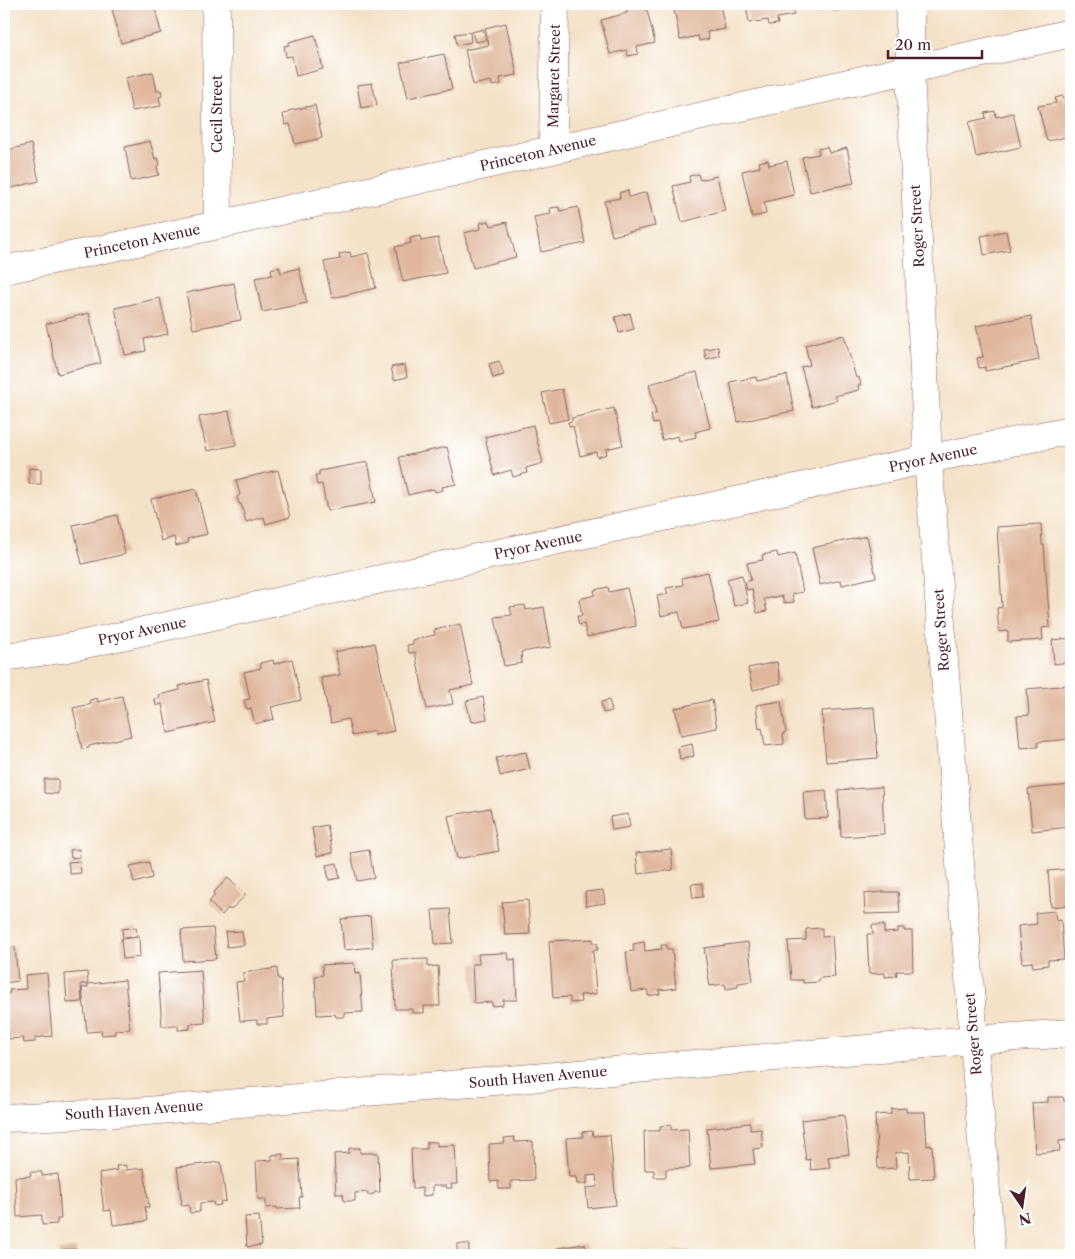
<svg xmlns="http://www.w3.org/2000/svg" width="1075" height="1259" viewBox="0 0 1075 1259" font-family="'Libre Caslon Text',serif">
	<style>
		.building { fill: #e0b79c }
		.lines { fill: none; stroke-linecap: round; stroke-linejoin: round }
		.street-casing { stroke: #866362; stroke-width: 29 }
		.street { stroke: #fff; stroke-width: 28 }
		.labels { text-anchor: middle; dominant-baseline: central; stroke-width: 4; stroke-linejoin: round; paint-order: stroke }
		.street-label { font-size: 14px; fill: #4a1f2b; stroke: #fff }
	</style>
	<rect width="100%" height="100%" fill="#fff"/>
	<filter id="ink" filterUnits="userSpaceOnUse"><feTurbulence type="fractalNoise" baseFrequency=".02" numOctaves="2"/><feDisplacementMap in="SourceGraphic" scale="10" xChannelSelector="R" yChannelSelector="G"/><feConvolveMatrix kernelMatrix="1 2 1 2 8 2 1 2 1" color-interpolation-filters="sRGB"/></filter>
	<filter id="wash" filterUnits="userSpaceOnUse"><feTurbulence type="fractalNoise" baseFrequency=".0096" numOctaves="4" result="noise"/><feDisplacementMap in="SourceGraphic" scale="20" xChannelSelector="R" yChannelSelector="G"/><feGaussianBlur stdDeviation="1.12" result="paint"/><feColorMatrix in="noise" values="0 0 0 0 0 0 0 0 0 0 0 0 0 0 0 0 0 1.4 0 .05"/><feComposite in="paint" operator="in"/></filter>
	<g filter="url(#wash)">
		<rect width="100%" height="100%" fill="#f4e2c8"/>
		<g id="blocks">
			<g class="building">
				<path d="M135,4H154L161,33L121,43L112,9Z"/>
				<path d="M296,4H310V5L296,7Z"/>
				<path d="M625,4H643L645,10H647L655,43L637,47L638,54L628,56L627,50L610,54L601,20L627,13Z"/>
				<path d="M673,4H720L725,29L707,32L709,39L699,41L698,36L680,40Z"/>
				<path d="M746,4H792L794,15L777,18L778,24L769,25L768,20L749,23Z"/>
				<path d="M814,4H842L843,9L834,11L833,6L815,10Z"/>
				<path d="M506,23L517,75L500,78L501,84L492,86L491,81L473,85L465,50L489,45L485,28Z"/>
				<path d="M483,29L486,40L475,42L472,32Z"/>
				<path d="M470,32L471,42L457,45L455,34Z"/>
				<path d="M315,35L323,69L296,76L292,56L286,57L284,46L289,45V42Z"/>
				<path d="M444,54L452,89L408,98L400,63Z"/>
				<path d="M153,72L157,91L161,90L162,96L159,97L161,106L132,111L125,78Z"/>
				<path d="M372,83L377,105L361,108L357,85Z"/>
				<path d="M1063,96L1065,101L1071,100V136L1047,141L1038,106L1056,103L1055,98Z"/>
				<path d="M315,105L322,138L295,144L290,124L285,125L283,114L288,113V111Z"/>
				<path d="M995,111L996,117L1013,113L1021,147L976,157L969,122L986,118L985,113Z"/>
				<path d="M150,141L155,159L158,158L160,165L157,166L159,175L131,181L125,147Z"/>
				<path d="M31,144L39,181L4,190V151Z"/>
				<path d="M827,147L829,153L847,148L854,183L810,192L802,157L819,154L818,149Z"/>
				<path d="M768,160L769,165L787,161L794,195L764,202L766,214L752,217L742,171L760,167L759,162Z"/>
				<path d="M698,174L700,180L717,176L725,211L682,222L673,186L690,182L689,176Z"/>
				<path d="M628,190L629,197L647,192L655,226L612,236L604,201L620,198L619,193Z"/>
				<path d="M559,207L560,211L578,207L585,243L541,252L534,217L551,214L550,208Z"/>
				<path d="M489,221L491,226L507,222L516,257L473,268L464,233L481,229L480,223Z"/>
				<path d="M1006,231L1010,250L984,255L981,236Z"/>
				<path d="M420,236L421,241L438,238L446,273L403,282L395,247L411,243L410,238Z"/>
				<path d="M350,252L351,257L368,253L376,288L332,298L324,262L340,259L339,254Z"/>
				<path d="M279,267L281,273L299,268L307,303L262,312L255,278L272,275L271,269Z"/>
				<path d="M234,283L241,320L193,329L186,293Z"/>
				<path d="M160,298L168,334L144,339L146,351L125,355L115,308Z"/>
				<path d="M1071,307V321H1070L1068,308Z"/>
				<path d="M89,313L101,363L58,374L46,324Z"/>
				<path d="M630,313L634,329L619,333L615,317Z"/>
				<path d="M1031,316L1039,360L985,371V367L979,368L977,358L983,357L976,326Z"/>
				<path d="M844,335L856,378L859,377L861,385H858L859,390L835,396L837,400L812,407L801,367L810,365L805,345Z"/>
				<path d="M718,347L719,356L706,359L704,349Z"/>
				<path d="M499,361L504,375L493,378L489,364Z"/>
				<path d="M405,365L407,377L394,380L391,367Z"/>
				<path d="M697,372L710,428L695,432L696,437L679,441L678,436L662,440L658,423L653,424L651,415L656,414L649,384Z"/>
				<path d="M787,375L794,411L738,422L730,382L756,377L757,381Z"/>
				<path d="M562,389L568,419L549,423L542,393Z"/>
				<path d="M614,408L623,445L606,449L607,454L597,457L596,452L580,456L573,426L570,427L568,422L572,421V418Z"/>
				<path d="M229,411L236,445L207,451L199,417Z"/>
				<path d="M533,425L543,463L526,468L527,473L513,477L511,470L494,475L485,437Z"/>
				<path d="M447,447L456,484L442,487L443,490L435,492L434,489L408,495L399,457Z"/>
				<path d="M368,462L376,502L327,511L322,484L317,485L315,475H319V471Z"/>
				<path d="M29,468L41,469V484H29Z"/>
				<path d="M278,470L290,517L266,524L264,517L246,522L241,504H239L237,497L240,495L236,480Z"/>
				<path d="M196,489L207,534L187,539L188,543L176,546L174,537L161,541L151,499Z"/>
				<path d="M117,515L125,554L82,564L73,525Z"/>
				<path d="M1041,524L1042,545H1044L1050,627L1042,628L1043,640L1008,642V631L999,632L997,608L1002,607L997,527Z"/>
				<path d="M867,536L876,577L842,585L841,580L820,585L812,548Z"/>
				<path d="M777,552L778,557L795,553L803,592L792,594L794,602L784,603L782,596L764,599L767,611L757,613L752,589L747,590L745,582L751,580L747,563L763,560L762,555Z"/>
				<path d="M708,572L719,622L683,629L679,612L661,616L657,596L668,594L666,588L683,585L682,578Z"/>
				<path d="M742,575L748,603L734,606L727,579Z"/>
				<path d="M608,587L609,592L627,588L636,626L587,637L584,624L579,625L577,616H582L579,599L595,595L594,590Z"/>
				<path d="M525,605L526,610L544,607L551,647L521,652L522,663L504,666L495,617L512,615L510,607Z"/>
				<path d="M460,624L473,685L450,690L453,704L427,709L415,652L409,653L407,645L413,644L412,640L435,635L434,630Z"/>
				<path d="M1071,638V662L1054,664L1052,640Z"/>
				<path d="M375,643L394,731L375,735L374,731L352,736L348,719L331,723L321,678L340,675L335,652Z"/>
				<path d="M292,659L301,700L271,707L274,719L255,724L251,708L247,709L244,700L250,699L244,672L261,668L260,663L273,660L274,664Z"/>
				<path d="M777,662L781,683L753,690L748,668Z"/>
				<path d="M206,680L215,722L168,733L162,704L156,706L155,699L160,698L159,695L180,690L179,686Z"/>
				<path d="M1071,685V739L1038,742V747L1020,748L1017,716L1029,715L1027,689Z"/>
				<path d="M122,696L131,736L89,746V748L82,749L73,708L91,704L90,700L97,698L98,702Z"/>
				<path d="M483,697L487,719L471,722L466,701Z"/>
				<path d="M609,700L612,711L603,713L601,702Z"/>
				<path d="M712,700L717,728L681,735L675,708Z"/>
				<path d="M781,701L786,732L783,733L784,744L765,746L762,728L759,729L756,705Z"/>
				<path d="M874,707L878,758L826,762L822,711Z"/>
				<path d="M692,744L694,756L680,760L678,747Z"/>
				<path d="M526,752L530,769L500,776L496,758Z"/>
				<path d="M44,779H58V794L44,793Z"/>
				<path d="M1071,785V815H1069L1070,827L1032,831L1028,789Z"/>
				<path d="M882,787L884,834L841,837L838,790Z"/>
				<path d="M826,790L828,818L805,819L803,792Z"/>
				<path d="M490,808L499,851L457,859L448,816Z"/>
				<path d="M628,814L630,827L612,830L610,817Z"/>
				<path d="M327,825L333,853L317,856L312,828Z"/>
				<path d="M79,849L80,857L71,858L70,850Z"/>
				<path d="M671,849L673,870L638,874L636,853Z"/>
				<path d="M369,850L374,878L357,881L351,853Z"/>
				<path d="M80,861L81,873L70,874L68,862Z"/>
				<path d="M149,862L152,878L134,883L130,866Z"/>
				<path d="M337,863L340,878L329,880L326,865Z"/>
				<path d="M1071,869V905L1051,907L1048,871Z"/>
				<path d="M228,878L246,895L230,910L228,908L222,915L209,902L215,895L213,893Z"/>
				<path d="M702,883L703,897L693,898L691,884Z"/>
				<path d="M603,890L605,903L586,906L585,892Z"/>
				<path d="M881,892H898L900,913L865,914L864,894Z"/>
				<path d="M528,900L530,934L505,935L502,902Z"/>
				<path d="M450,909L453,943L435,944L432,910Z"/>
				<path d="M1055,911L1056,921L1061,920L1064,959L1048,960V965L1033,967L1032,962L1022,963L1018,926L1037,924L1035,913Z"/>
				<path d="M370,916L373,947L344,950L341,919Z"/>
				<path d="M872,925H884V933L898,932V928H904V931H912L913,971H896L897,976L885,977V973L869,974L867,934H873Z"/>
				<path d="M136,927L137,936L123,938L122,929Z"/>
				<path d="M213,928L216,959L183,961L181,930Z"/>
				<path d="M822,928V937L832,936L835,977L819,978V982L803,983V980H791L788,941L806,940V929Z"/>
				<path d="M242,931L244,945L227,947L225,932Z"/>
				<path d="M139,937L140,957L123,959L121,939Z"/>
				<path d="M593,939V943H597L598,950H593L596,994L580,995L581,1002L570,1003V997L553,998L549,941Z"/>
				<path d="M644,942L645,951L662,949L661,945H667V949H672L676,988L659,990L660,994L648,996V990L631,992L626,952L634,951L633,944Z"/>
				<path d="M748,942L753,981L738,983V987L726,989L725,984L710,986L704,948Z"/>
				<path d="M15,947L18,981L4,983V948Z"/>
				<path d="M508,953L509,960L515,959L517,1000H503V1005L492,1006V1002L474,1003L472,964H479L478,954Z"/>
				<path d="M428,959V967L438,966L440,1006H424V1013H412V1009H395L393,960Z"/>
				<path d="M354,963L355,974L360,973L363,1012L344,1013V1017H336L335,1014L317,1015L315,976L323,975L322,965Z"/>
				<path d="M277,968L278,979H281L284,1017L267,1019V1024H257V1020L240,1021L236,982L244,981L243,973Z"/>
				<path d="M201,970L205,1023L190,1024V1029L178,1030V1025L162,1026L158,973Z"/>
				<path d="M87,972L88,984H81L82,1002L67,1003L65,974Z"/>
				<path d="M47,973L52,1036L35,1038V1042L24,1043L23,1038L8,1039L5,994L10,993L9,990L26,989L25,975Z"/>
				<path d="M125,980L130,1029L115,1030V1034L102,1035L101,1031L87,1032L82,988L88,987V984Z"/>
				<path d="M1048,1097H1063L1064,1101L1071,1100V1140L1059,1141L1060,1151L1035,1153L1032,1103L1048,1102Z"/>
				<path d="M906,1108V1112H925L927,1146L932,1145L934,1178L910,1179L909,1152L895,1153L896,1168L878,1169L875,1115L891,1114V1109Z"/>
				<path d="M844,1115L849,1154L828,1157L830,1168L811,1170L810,1159L806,1160L801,1120Z"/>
				<path d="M750,1123V1130L761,1129L763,1148L753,1149L755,1164L711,1168L707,1128Z"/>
				<path d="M671,1125V1130L688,1129L690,1168L666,1169V1177H654V1170H645L644,1131H660V1126Z"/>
				<path d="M592,1131L593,1136L610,1135L616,1205L588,1208L586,1188L597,1187L596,1175L587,1176V1184H577L576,1177H569L566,1138L583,1137L582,1132Z"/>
				<path d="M514,1137L515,1142L533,1141L534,1180L511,1181V1189H499L498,1181L490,1182L489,1144L505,1143L504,1138Z"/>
				<path d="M427,1142H437V1146L455,1145L457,1184H451L452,1188H446V1186H432V1195L422,1196V1188L413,1189L411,1149H427Z"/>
				<path d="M349,1148H360V1153H378L380,1192H375L374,1194L368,1195V1192L355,1193V1201H344L343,1194H336L334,1154L349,1153Z"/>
				<path d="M283,1154V1160L299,1159L302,1197H299L300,1208L277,1209V1207L266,1208V1199H258L256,1161L272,1160V1155Z"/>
				<path d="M221,1162L226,1201L220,1202L221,1205L214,1206L213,1202L200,1203V1212L190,1213L189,1205L182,1206L177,1167Z"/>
				<path d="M126,1165V1170L144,1168L149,1207H145L147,1221L113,1225L111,1210L104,1211L99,1173L117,1170L116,1166Z"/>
				<path d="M30,1172H42V1176L58,1174L61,1219H57V1224L42,1225V1215L17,1217L15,1177L31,1176Z"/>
				<path d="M259,1216L262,1245L247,1247L245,1217Z"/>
				<path d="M457,1244H469V1252L457,1253Z"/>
				<path d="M585,1244L587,1255H558L557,1248Z"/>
				<path d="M76,1249V1255H59V1250Z"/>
				<path d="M229,1250L230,1255H212L211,1251Z"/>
				<path d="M689,1250L690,1255H674L673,1251Z"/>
				<path d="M316,1252V1255H288V1254Z"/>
			</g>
		</g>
	</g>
	<g filter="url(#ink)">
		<use href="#blocks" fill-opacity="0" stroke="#866362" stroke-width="1"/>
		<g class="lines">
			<defs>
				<g id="street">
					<path d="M216,4L218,225"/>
					<path d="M910,4V69L928,459L991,1255"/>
					<path d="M553,149L555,4"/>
					<path d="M4,270L218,225L1071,33"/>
					<path d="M4,657L62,649L928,459L1071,430"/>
					<path d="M4,1118L135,1112L973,1040L1071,1033"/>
				</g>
			</defs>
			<use href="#street" class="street-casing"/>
			<use href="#street" class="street"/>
		</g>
	</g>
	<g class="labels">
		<g class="street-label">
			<text transform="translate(554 76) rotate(-89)">Margaret Street</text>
			<text transform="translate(217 114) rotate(-90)">Cecil Street</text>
			<text transform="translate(538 153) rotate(-13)">Princeton Avenue</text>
			<text transform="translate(917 226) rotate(-93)">Roger Street</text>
			<text transform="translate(142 241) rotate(-12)">Princeton Avenue</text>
			<text transform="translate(933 458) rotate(-12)">Pryor Avenue</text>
			<text transform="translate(538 545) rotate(-12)">Pryor Avenue</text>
			<text transform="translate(941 630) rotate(-94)">Roger Street</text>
			<text transform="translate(142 631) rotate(-12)">Pryor Avenue</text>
			<text transform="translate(973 1034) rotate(-95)">Roger Street</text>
			<text transform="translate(538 1077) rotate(-5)">South Haven Avenue</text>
			<text transform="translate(134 1110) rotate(-4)">South Haven Avenue</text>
		</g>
	</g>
	<rect width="1075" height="1259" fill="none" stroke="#fff" stroke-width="20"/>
	<g transform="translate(1022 1206) rotate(167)" stroke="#ffffff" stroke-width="4" paint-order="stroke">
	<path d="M0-4L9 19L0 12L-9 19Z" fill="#4a1f2b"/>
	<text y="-8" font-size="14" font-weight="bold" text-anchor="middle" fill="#4a1f2b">N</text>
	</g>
	<path d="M888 50v8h94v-8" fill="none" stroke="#4a1f2b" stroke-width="2.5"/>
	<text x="895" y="50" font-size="15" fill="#4a1f2b" stroke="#ffffff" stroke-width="4" paint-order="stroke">20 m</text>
</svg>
